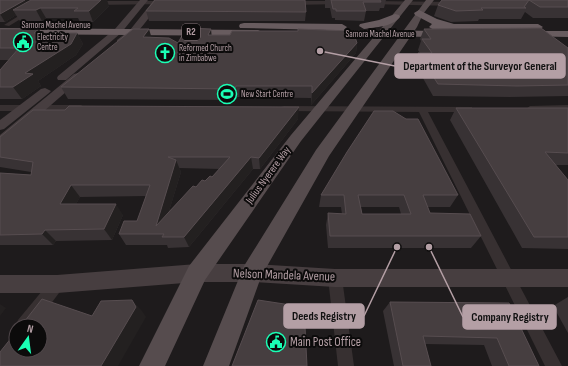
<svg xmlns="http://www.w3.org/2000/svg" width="568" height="366" viewBox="0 0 568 366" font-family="'Sofia Sans Condensed',sans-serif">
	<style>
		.built { fill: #1e1b1c; fill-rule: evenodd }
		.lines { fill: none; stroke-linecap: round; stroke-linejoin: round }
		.street { fill: #373031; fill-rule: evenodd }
		.secondary { fill: #473e40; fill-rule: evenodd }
		.primary { fill: #564c4e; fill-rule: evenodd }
		.highway { fill: #685c5f; fill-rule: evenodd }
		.wall { fill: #383234; fill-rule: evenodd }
		.shaded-wall { fill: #232020 }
		.building { fill: #463e40; stroke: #574d50; fill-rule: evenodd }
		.labels { text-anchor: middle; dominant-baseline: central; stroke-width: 4; stroke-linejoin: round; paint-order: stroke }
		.far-street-label { font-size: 9px; fill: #b49fa5; stroke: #0c0b0b }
		.far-poi-label { font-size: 9px; fill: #b49fa5; stroke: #0c0b0b; text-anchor: start }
		.shield { fill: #0c0b0b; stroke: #827377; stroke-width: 1 }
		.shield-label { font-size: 10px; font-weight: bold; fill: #b49fa5 }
		.street-label { font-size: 11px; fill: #b49fa5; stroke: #0c0b0b }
		.near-street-label { font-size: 13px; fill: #b49fa5; stroke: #0c0b0b }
		.near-poi-label { font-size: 13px; fill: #b49fa5; stroke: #0c0b0b; text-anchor: start }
		.leader { fill: none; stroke: #b49fa5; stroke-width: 1.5 }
		.callout-dot { fill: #b49fa5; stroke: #0c0b0b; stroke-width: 1.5 }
		.callout { fill: #b49fa5; stroke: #b49fa5; stroke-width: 1.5 }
		.callout-label { font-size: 12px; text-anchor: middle; font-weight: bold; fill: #111 }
	</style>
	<rect width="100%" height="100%" fill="#111010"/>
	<path class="built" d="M0,0H568V366H0ZM16,326H40V350H16Z"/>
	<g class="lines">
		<g class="street">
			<path d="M166,1L168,4L93,5L90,3L93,1Z"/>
			<path d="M340,1L342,4L291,5L288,3L291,1Z"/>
			<path d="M371,1L454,2L457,4L454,6L369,4Z"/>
			<path d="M30,9L32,12L9,26L4,25Z"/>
			<path d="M0,105H23L27,108L23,111H0Z"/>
			<path d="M39,105H81L85,108L81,111L36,110V106Z"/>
			<path d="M568,105V111L530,112L526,109L530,106Z"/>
			<path d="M284,106L472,107V111L469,112H428L562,366H545L419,112L281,111V107Z"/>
			<path d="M335,271L340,273L342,278L354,366H338L328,278L330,273Z"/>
			<path d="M57,277L62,279L64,284L62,289L34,326H16L18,320L52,279Z"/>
		</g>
		<g class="secondary">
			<path d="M140,0H148L121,33L66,80H58L57,78L58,76L115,29Z"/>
			<path d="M154,0H162C154,10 131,47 117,44V40L130,30Z"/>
			<path d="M78,73L83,76L82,78L5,145L0,146V135L74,74Z"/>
			<path d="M45,88L51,91L49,93L4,129L0,130V120L41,89Z"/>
			<path d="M197,264H252L335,269H568V287H335L252,282H197L57,293H0V275H57Z"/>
		</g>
		<g class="primary">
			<path d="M405,0H413L301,141L205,280L165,366H139L189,266L291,135Z"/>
			<path d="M426,0H434L423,14L417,27L329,156L261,277L229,366H203L244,266L316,150Z"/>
		</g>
		<g class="highway">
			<path d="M419,10L437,19L454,24H538L543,27L538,30H434L429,27L432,24L415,15L414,13Z"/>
			<path d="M395,14L399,15L400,17C392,27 376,27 364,29L359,26L360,24L379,20Z"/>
			<path d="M244,23L342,24L347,27L344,30L448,31L454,34L448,37L328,36L322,33L326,30L240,28L239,26L240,24Z"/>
			<path d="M0,28L258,30L264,33L258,36L0,34Z"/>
			<path d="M522,31H568V37L518,36L516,34L518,32Z"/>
		</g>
	</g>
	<g class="wall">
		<path d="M0,0L28,2L109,6L93,22H80L78,18H46L42,21H20L16,15L5,22H0Z"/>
		<path d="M325,0H386L384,8H380L379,11H366L364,21L335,20V18H332L330,8H325Z"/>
		<path d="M442,0H568V18H533L525,12L521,19H479L478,21L451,22L434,16L438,5Z"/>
		<path d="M146,11L306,12L305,21H149Z"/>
		<path d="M0,29L41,33H77L83,44L76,55L38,81L41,86L22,99H0V70L9,60H0Z"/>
		<path d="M424,29L568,48V96L510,97L433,96L415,64L418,53H420L418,50L421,41L420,39Z"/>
		<path d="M212,35L357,43L356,53L311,105V98L237,97L236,100L68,99L61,87L178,43Z"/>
		<path d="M456,108H568V165H555L568,180V249L522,248L450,120Z"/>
		<path d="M298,119L260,169H253L189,247L168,248L167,245H126L119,234L137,221L146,196L80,197L76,204L123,215L112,240L56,241L53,245H0V173L31,175V172L0,167V137ZM179,168L220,169L212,177L196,187L169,211L181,172Z"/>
		<path d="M321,195H458L450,207H427L430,213L481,236L471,248H328L326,225L328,213L342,214L341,207H319ZM361,207H399L401,214H362Z"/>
		<path d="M568,297V333L553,306Z"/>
		<path d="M390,302L509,303L539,366H492L484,345L425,344L431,366H394L383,311Z"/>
	</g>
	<g class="shaded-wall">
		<path d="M25,0H27L31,6L13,10L16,15L5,22L0,14Z"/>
		<path d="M101,0H107L109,6L93,22L89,11Z"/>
		<path d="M40,8L46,18L42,21L36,10Z"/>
		<path d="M39,29L45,40L34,33Z"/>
		<path d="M149,29L152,39L143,37Z"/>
		<path d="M211,29L212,39L208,35Z"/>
		<path d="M77,33L83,44L76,55L38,81L41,86L22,99L13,87L25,73Z"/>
		<path d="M357,43L356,53L311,105L312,93Z"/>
		<path d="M236,86L237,97L236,100L235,89Z"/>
		<path d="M299,107L298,119L260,169L259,158Z"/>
		<path d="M251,157L253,169L189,247L184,237Z"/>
		<path d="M176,160L181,172L162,234L156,226Z"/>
		<path d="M71,185L80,197L70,215L60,204Z"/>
		<path d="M116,204L123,215L112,240L104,229Z"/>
		<path d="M45,230L56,241L53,245L42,234Z"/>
		<path d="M132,300L142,311L146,317L118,366H101Z"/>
		<path d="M0,304L6,308L0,316Z"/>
	</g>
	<g class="building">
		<path d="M0,0H25L0,14Z"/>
		<path d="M31,0H101L89,11H74L78,8H40L36,10H13Z"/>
		<path d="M155,0H305L306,12L146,11Z"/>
		<path d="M331,0H380L381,2H363L366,11H336V9H333Z"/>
		<path d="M442,0H568V7H540L529,0L524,7L526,8H481L483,10L456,11L438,5Z"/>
		<path d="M186,28L211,29L208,35H230L232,31H298V29L353,31L357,43L312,93V86H236L235,89L61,87L133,29H149L143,37L169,38L178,43Z"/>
		<path d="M541,28L568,48V85L517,86L438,84L418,53H432L422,39H431L424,29Z"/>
		<path d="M0,29H39L34,33H77L71,44L25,73L33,74L13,87H0V70L19,48H0Z"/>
		<path d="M69,106L299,107L259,158L251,157L184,237H162L164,234H119L124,221H137L150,185H71L60,204H116L104,229L45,230L42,234L0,235V173L31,175L33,162L0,157V137L33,110H65ZM168,157H230L212,177L210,176L205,181L202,180L196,187L193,186L156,226L176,160Z"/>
		<path d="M456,108H568V153L545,152L568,180V237H534Z"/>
		<path d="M374,111H393L406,119H418L458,195H423L430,213L470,214L481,236H330L328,213L346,214L344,195H321L347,152ZM358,195H404L411,214H362Z"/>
		<path d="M42,299L92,316L101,301L132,300L136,307L101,366H0V352L16,332V350H40V326H21Z"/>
		<path d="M258,300L304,307L307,366H232Z"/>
		<path d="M390,302L509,303L539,366H509L497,338L423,336L431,366H403Z"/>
	</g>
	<defs>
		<symbol id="civic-ring" viewBox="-11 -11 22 22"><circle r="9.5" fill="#0c0b0b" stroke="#1affb5" stroke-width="1.5"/><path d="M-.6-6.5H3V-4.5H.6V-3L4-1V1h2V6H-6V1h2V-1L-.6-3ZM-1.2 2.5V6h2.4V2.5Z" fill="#1affb5"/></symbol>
		<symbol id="church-ring" viewBox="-11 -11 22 22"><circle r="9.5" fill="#0c0b0b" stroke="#1affb5" stroke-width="1.5"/><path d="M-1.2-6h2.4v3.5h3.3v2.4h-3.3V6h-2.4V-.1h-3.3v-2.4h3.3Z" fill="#1affb5"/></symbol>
		<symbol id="stadium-ring" viewBox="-11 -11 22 22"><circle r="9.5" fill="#0c0b0b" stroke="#1affb5" stroke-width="1.5"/><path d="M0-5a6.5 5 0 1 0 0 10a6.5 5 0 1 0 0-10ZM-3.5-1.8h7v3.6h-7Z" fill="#1affb5"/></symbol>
	</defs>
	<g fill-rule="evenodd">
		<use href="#civic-ring" x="12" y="31" width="22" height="22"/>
		<use href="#church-ring" x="154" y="42" width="22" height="22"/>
		<use href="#stadium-ring" x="216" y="83" width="22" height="22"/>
		<use href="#civic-ring" x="265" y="331" width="22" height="22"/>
	</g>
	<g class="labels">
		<g class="far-street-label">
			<text x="56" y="25">Samora Machel Avenue</text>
			<text x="380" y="34">Samora Machel Avenue</text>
		</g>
		<g class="far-poi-label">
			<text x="37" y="37">Electricity<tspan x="37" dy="10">Centre</tspan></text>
			<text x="179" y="48">Reformed Church<tspan x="179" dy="10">in Zimbabwe</tspan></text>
			<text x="241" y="94">New Start Centre</text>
		</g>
		<rect class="shield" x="182" y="24" width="18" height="16" rx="3"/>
		<g class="shield-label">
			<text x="191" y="32">R2</text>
		</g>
		<g class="street-label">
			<text transform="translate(268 175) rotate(-54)">Julius Nyerere Way</text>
		</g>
		<g class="near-street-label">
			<text transform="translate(284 275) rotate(2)">Nelson Mandela Avenue</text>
		</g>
		<g class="near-poi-label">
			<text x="290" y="342">Main Post Office</text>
		</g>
	</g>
	<path class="leader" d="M320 51L395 66M397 247L364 316M429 247L463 317"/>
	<g class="callout-dot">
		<circle cx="320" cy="51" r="4"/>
		<circle cx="397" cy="247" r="4"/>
		<circle cx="429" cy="247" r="4"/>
	</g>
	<g class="callout">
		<rect x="395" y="54" width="170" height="24" rx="4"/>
		<rect x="284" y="304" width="80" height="24" rx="4"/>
		<rect x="463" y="305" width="93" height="24" rx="4"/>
	</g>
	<g class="callout-label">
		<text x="480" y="70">Department of the Surveyor General</text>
		<text x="324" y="320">Deeds Registry</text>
		<text x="510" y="321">Company Registry</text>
	</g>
	<g transform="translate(28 338) rotate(14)"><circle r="19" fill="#0c0b0b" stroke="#4f4649"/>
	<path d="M0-3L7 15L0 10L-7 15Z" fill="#1affb5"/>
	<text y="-6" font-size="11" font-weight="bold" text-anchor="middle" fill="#b49fa5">N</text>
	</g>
</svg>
